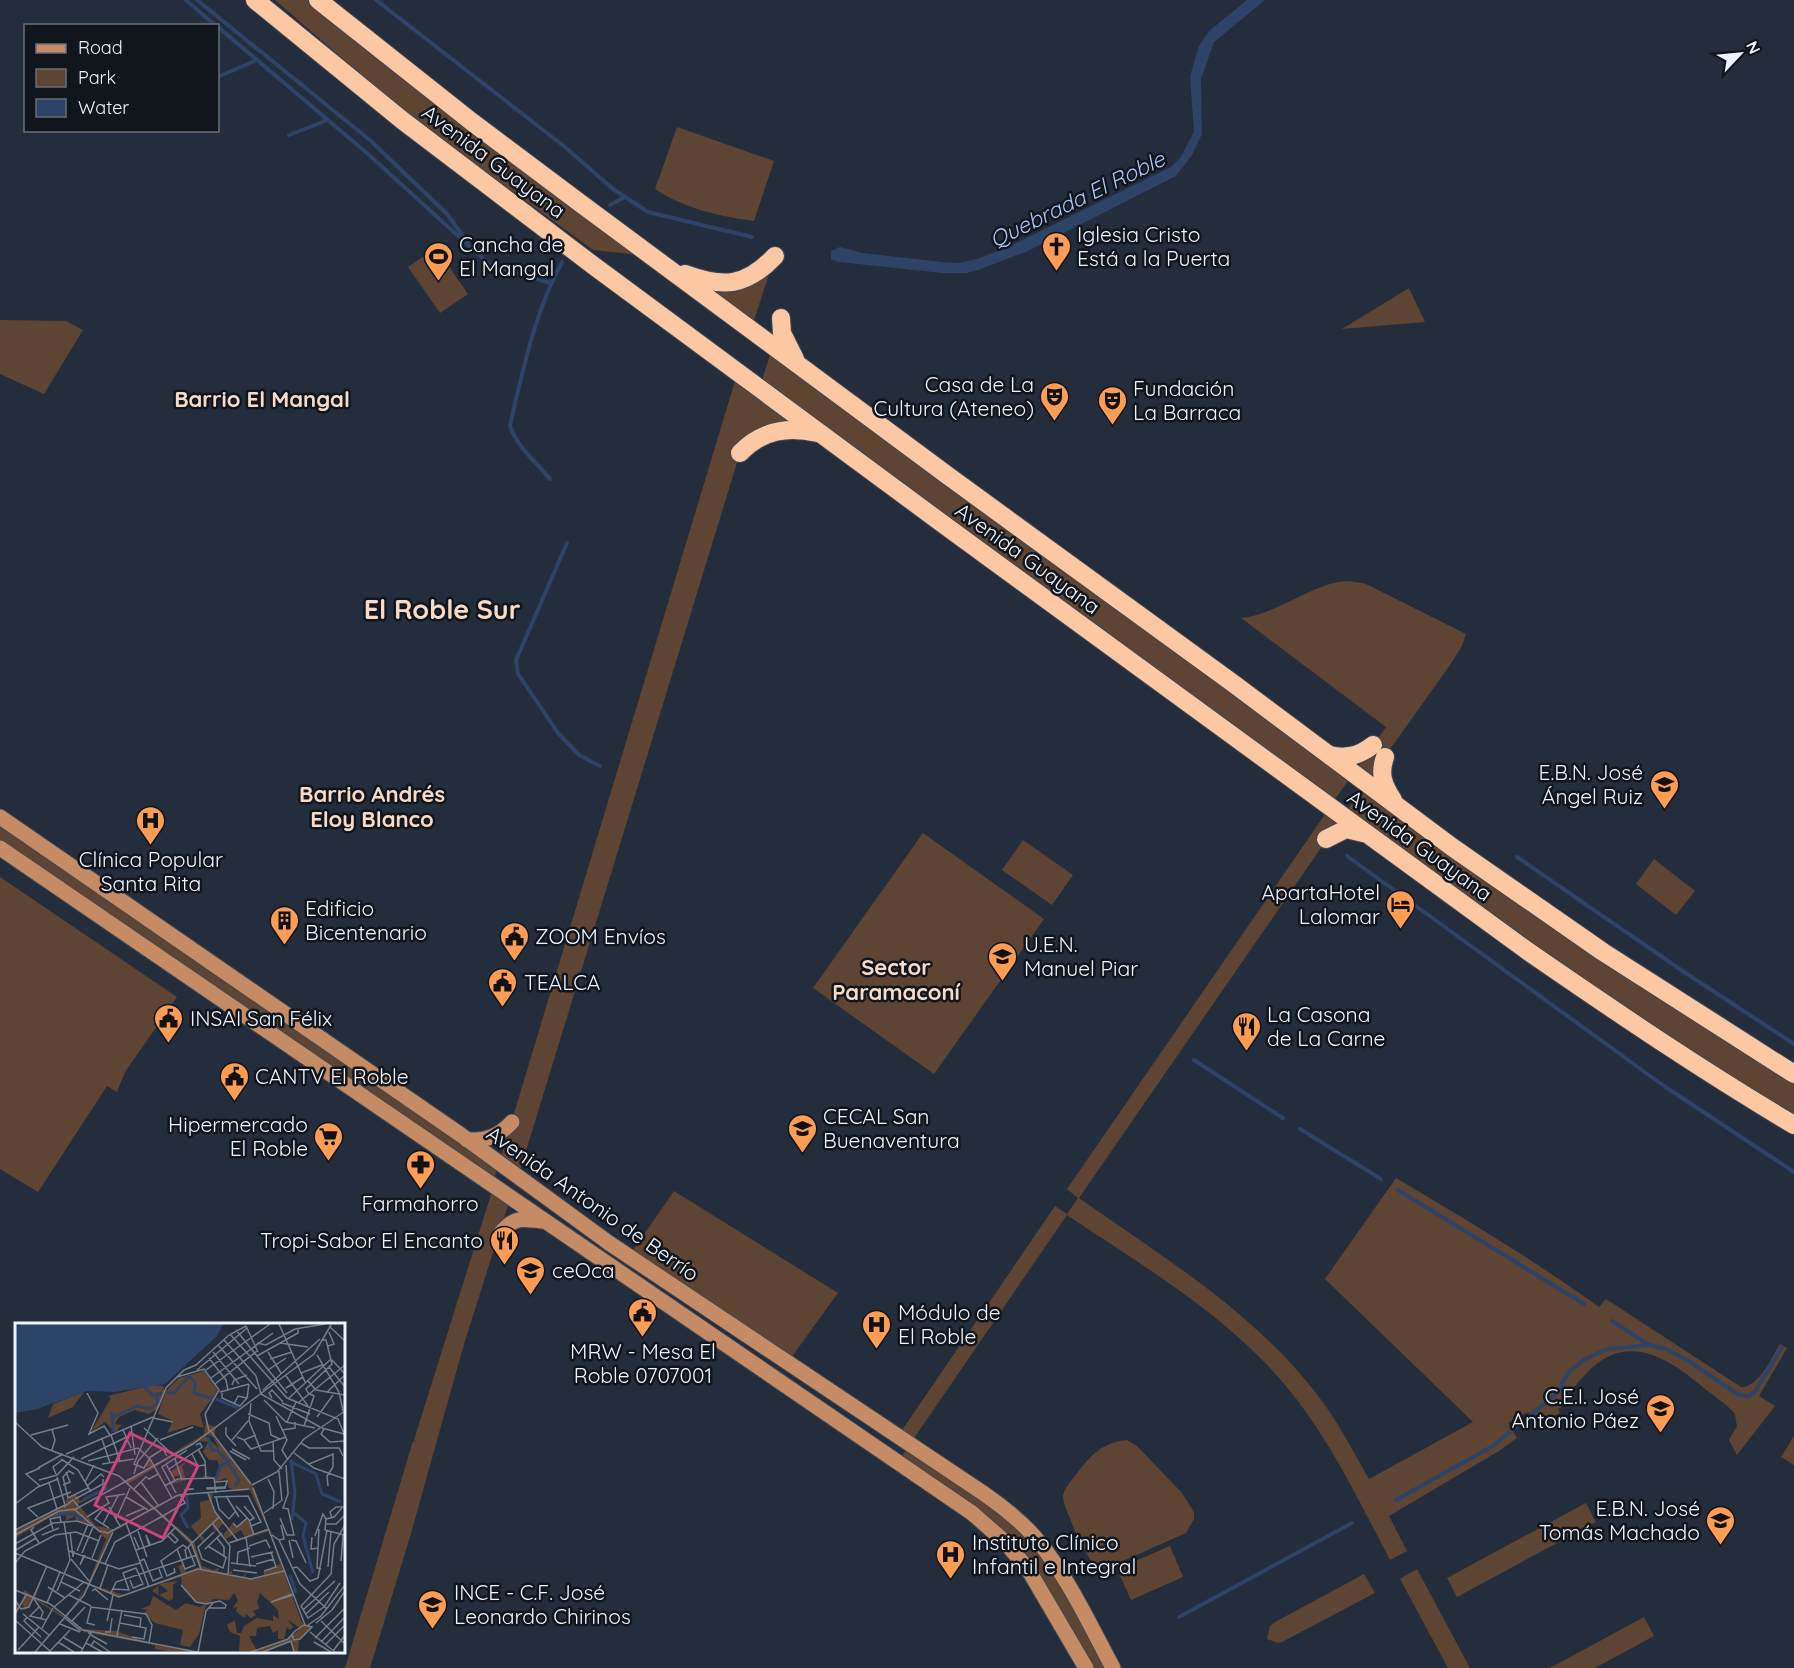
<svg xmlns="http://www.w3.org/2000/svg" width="1794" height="1668" viewBox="0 0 1794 1668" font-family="Quicksand,sans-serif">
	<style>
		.green { fill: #5e4432; fill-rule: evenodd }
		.water { fill: #2e4368 }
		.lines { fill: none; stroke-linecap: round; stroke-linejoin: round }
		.stream { stroke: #2e4368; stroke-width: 4 }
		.secondary-casing { stroke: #404957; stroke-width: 17 }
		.highway-casing { stroke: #404957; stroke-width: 20 }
		.secondary { stroke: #c48b64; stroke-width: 15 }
		.highway { stroke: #fcc7a3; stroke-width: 18 }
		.labels { text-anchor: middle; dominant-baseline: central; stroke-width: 5; stroke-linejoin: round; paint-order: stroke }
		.street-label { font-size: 21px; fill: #eef4ff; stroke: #11151c }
		.poi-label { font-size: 21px; fill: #eef4ff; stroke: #11151c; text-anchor: start }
		.water-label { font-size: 22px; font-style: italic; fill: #aac8fb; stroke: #11151c }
		.neighbourhood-label { font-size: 22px; font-weight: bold; fill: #f7dbc8; stroke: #11151c }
		.district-label { font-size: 27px; font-weight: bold; fill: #f7dbc8; stroke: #11151c }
		.inset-river { fill: none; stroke: #2e4368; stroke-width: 3 }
		.inset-road { fill: none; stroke: #757d8a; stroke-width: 1.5 }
		.view { fill: #cb447c; fill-opacity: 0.15; stroke: #cb447c; stroke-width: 3 }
		.inset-edge { fill: none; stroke: #eef4ff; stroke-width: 3 }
	</style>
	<rect width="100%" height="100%" fill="#242d3c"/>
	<g class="green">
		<path d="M275,0H310L648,256L593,250L405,113Z"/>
		<path d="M677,127L774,161L754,221C719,216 685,209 655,189Z"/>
		<path d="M436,248L468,294L440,313L408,267Z"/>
		<path d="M775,256L751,329L702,281L717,284Z"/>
		<path d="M1409,288L1425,322L1342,329Z"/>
		<path d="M0,320L66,321L83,330L44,394L0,374Z"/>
		<path d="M773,345L1354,773L1386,727L1241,618C1274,615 1307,588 1338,582C1348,580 1357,582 1366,584L1466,634L1462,646L1450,665L1366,783L1794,1074V1125L1343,816L1079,1198C1168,1261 1263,1317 1327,1408C1343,1431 1355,1455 1369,1479L1473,1422L1325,1279L1396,1178C1465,1219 1534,1260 1599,1307L1606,1299L1741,1387C1760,1387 1771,1358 1780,1344L1787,1348L1759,1396L1775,1406L1737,1455L1729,1440L1737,1426C1736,1423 1736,1416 1734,1413C1729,1406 1713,1395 1705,1389C1668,1357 1625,1330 1585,1375C1577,1383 1569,1392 1570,1402L1558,1409L1560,1413L1537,1424L1528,1412L1508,1423L1517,1438L1499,1451L1389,1516L1407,1551L1390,1560C1357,1497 1326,1431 1279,1378C1222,1312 1138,1263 1067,1215L910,1444L1027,1528L1113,1668H1086L1028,1569L898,1462L910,1444L898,1436L1055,1206L1067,1214L1078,1198L1067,1189L1330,807L802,429L740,453L518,1177L499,1163L492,1185L0,848V817L499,1163L738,371L760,387ZM1353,774L1366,783L1343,816L1330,806Z"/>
		<path d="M923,833L1044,919L934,1074L813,988Z"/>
		<path d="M1023,840L1073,875L1052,905L1002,870Z"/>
		<path d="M1654,859L1695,891L1676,915L1636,884Z"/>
		<path d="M0,877L177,997L125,1072L117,1092L107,1086L38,1192L0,1169Z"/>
		<path d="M493,1188L510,1199L464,1344L410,1537L370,1668H345L413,1441L416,1442L414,1440Z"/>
		<path d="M674,1191L838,1293L788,1362L629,1256Z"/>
		<path d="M1794,1436V1465L1781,1457Z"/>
		<path d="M1127,1440L1137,1446L1182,1493L1194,1512V1519L1186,1533L1107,1568C1102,1568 1098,1567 1094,1564C1087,1559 1062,1505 1063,1496C1064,1489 1070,1482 1075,1476C1089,1457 1102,1442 1127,1440Z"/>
		<path d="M1586,1503L1596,1522L1457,1597L1447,1578Z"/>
		<path d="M1170,1546L1183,1577L1131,1600L1117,1569Z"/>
		<path d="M1417,1569L1470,1668H1448L1400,1579Z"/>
		<path d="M1364,1574L1375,1593L1282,1642L1278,1643L1267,1639L1270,1626L1275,1622Z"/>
		<path d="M1644,1617L1654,1636L1595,1668H1550Z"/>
	</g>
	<path class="water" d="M1247,0H1265L1214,42L1201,79L1202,134L1192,155L1176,176L1028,251L978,270L967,273H942L839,262L831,259V251L840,247L862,253L942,262L958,263L977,259L1006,248L1171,167L1180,158L1194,132L1190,76L1199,46L1209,31Z"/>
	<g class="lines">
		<g class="stream">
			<path d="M186,0L216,26"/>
			<path d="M197,0L371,141L447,214L468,243"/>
			<path d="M376,0L565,147L613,189L648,212L752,237"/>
			<path d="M218,27L368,154L489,264L550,283"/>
			<path d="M220,76L257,60"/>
			<path d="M289,135L328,120"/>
			<path d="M610,205L625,197"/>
			<path d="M550,479C537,463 515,445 510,425C523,370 535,311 562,262"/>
			<path d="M567,543L516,660L518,674L558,733L579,755L600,766"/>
			<path d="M1347,856L1664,1086L1794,1172"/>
			<path d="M1517,857L1687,974L1794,1044"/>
			<path d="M1194,1060L1283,1118"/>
			<path d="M1300,1129L1381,1179"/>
			<path d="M1398,1190L1584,1304"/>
			<path d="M1612,1321L1649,1345"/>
			<path d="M1396,1500L1493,1446L1556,1394L1569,1372L1585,1359L1607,1349L1649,1345L1666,1349L1687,1360L1739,1395L1748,1396L1754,1393L1782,1347"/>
			<path d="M1179,1617L1352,1523"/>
		</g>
		<defs>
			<g id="secondary">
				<path d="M0,817L461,1135L609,1243L983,1493C1003,1507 1023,1522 1038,1541C1069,1579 1090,1625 1113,1668"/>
				<path d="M0,848L972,1513L1004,1541L1028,1569L1086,1668"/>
				<path d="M467,1140C486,1141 499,1136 512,1122"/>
				<path d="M500,1234C513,1217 522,1218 542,1221"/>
			</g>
			<g id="highway">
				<path d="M255,0L402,120L594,266L943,524L1529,952C1616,1012 1703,1071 1794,1125"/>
				<path d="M318,0L472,122L580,203L951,478L1234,684L1452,847L1603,952L1794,1074"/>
				<path d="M685,274C723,288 746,287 775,256"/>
				<path d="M781,318L782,333L795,359"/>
				<path d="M740,453C762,430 788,426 818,433"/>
				<path d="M1329,755C1346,759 1359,756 1373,745"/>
				<path d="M1385,757C1379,774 1383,785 1393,800"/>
				<path d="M1326,839L1346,829L1363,833"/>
			</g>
		</defs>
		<use href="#secondary" class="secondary-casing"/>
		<use href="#highway" class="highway-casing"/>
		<use href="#secondary" class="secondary"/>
		<use href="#highway" class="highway"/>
	</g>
	<defs>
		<symbol id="church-pin" viewBox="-11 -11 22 30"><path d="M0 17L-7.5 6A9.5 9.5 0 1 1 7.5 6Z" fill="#fd9c55" stroke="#11151c"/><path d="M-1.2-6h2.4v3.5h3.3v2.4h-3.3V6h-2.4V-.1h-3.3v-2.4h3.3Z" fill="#111"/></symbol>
		<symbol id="stadium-pin" viewBox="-11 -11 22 30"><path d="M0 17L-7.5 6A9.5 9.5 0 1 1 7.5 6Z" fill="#fd9c55" stroke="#11151c"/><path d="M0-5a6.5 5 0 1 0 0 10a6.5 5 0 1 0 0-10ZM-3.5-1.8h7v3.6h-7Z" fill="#111"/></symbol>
		<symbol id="theatre-pin" viewBox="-11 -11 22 30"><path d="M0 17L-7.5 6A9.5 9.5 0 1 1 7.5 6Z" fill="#fd9c55" stroke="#11151c"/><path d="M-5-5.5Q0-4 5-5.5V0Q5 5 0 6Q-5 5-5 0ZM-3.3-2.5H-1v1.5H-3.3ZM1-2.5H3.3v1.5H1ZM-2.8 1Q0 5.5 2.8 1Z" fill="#111"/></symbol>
		<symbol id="school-pin" viewBox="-11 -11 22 30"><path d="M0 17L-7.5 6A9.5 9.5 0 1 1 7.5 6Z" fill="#fd9c55" stroke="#11151c"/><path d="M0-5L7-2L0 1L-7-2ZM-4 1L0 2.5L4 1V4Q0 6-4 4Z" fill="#111"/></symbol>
		<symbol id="hospital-pin" viewBox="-11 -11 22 30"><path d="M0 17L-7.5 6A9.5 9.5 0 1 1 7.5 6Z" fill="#fd9c55" stroke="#11151c"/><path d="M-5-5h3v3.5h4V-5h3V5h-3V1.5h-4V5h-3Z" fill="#111"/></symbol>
		<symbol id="hotel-pin" viewBox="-11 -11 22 30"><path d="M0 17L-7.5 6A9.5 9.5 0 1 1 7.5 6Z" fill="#fd9c55" stroke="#11151c"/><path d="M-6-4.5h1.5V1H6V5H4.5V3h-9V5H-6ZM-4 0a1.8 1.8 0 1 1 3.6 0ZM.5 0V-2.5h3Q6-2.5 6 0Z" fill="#111"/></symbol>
		<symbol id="building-pin" viewBox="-11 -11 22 30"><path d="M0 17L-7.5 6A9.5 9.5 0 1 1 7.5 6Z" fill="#fd9c55" stroke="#11151c"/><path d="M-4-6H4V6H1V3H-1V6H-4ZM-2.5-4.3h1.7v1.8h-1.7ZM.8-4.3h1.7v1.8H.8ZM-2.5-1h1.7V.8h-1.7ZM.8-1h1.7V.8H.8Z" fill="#111"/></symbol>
		<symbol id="civic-pin" viewBox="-11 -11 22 30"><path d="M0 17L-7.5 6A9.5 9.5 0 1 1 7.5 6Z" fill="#fd9c55" stroke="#11151c"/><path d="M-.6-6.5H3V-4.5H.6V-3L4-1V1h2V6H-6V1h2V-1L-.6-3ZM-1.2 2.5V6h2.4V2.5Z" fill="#111"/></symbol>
		<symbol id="restaurant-pin" viewBox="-11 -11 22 30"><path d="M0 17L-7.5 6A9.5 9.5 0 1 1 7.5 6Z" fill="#fd9c55" stroke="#11151c"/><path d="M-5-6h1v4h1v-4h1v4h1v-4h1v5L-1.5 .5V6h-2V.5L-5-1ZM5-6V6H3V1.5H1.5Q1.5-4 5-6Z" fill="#111"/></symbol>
		<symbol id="university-pin" viewBox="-11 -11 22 30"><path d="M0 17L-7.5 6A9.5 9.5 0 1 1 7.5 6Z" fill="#fd9c55" stroke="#11151c"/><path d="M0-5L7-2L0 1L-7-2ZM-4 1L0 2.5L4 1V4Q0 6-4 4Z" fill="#111"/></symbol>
		<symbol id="supermarket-pin" viewBox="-11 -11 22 30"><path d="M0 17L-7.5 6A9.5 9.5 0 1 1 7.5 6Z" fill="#fd9c55" stroke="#11151c"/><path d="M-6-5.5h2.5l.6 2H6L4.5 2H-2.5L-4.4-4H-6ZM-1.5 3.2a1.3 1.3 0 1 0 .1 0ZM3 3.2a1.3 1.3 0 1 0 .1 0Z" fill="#111"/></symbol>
		<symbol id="pharmacy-pin" viewBox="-11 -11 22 30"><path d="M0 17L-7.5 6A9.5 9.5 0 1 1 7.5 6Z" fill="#fd9c55" stroke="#11151c"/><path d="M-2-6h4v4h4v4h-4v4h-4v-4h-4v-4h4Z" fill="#111"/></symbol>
	</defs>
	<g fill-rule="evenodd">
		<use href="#church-pin" x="1040" y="230" width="33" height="45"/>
		<use href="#stadium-pin" x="422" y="240" width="33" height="45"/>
		<use href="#theatre-pin" x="1038" y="380" width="33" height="45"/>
		<use href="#theatre-pin" x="1096" y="384" width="33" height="45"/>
		<use href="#school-pin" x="1648" y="768" width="33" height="45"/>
		<use href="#hospital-pin" x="134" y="804" width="33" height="45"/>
		<use href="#hotel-pin" x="1384" y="888" width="33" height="45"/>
		<use href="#building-pin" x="268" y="904" width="33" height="45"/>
		<use href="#civic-pin" x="498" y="920" width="33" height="45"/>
		<use href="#school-pin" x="986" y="940" width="33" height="45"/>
		<use href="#civic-pin" x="486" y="966" width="33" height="45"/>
		<use href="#civic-pin" x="152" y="1002" width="33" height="45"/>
		<use href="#restaurant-pin" x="1230" y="1010" width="33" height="45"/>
		<use href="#civic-pin" x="218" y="1060" width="33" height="45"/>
		<use href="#university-pin" x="786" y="1112" width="33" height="45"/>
		<use href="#supermarket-pin" x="312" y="1120" width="33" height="45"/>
		<use href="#pharmacy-pin" x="404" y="1148" width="33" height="45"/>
		<use href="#restaurant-pin" x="488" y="1224" width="33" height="45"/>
		<use href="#university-pin" x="514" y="1254" width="33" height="45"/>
		<use href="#civic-pin" x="626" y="1296" width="33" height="45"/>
		<use href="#hospital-pin" x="860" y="1308" width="33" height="45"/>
		<use href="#school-pin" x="1644" y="1392" width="33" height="45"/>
		<use href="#school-pin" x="1704" y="1504" width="33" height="45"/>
		<use href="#hospital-pin" x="934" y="1538" width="33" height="45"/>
		<use href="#university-pin" x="416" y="1588" width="33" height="45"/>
	</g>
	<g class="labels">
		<g class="street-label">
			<text transform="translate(494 161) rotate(37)">Avenida Guayana</text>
			<text transform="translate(1028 558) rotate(36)">Avenida Guayana</text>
			<text transform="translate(1420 845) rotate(36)">Avenida Guayana</text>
			<text transform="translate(593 1203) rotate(35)">Avenida Antonio de Berrío</text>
		</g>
		<g class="poi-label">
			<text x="1077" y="234">Iglesia Cristo<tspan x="1077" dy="24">Está a la Puerta</tspan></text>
			<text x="459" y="244">Cancha de<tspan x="459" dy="24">El Mangal</tspan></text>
			<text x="1034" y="384" text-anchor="end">Casa de La<tspan x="1034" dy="24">Cultura (Ateneo)</tspan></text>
			<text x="1133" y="388">Fundación<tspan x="1133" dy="24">La Barraca</tspan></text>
			<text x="1643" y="772" text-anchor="end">E.B.N. José<tspan x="1643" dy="24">Ángel Ruiz</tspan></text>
			<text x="151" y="859" text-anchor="middle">Clínica Popular<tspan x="151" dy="24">Santa Rita</tspan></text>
			<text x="1380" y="892" text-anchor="end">ApartaHotel<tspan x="1380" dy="24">Lalomar</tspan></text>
			<text x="305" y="908">Edificio<tspan x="305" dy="24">Bicentenario</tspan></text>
			<text x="535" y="936">ZOOM Envíos</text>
			<text x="1024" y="944">U.E.N.<tspan x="1024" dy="24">Manuel Piar</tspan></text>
			<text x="524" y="982">TEALCA</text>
			<text x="1267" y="1014">La Casona<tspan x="1267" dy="24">de La Carne</tspan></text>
			<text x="190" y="1018">INSAI San Félix</text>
			<text x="255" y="1076">CANTV El Roble</text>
			<text x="823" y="1116">CECAL San<tspan x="823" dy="24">Buenaventura</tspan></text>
			<text x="308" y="1124" text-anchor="end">Hipermercado<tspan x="308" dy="24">El Roble</tspan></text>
			<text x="420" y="1203" text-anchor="middle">Farmahorro</text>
			<text x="483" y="1240" text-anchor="end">Tropi-Sabor El Encanto</text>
			<text x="552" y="1270">ceOca</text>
			<text x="898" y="1312">Módulo de<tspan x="898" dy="24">El Roble</tspan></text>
			<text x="643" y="1351" text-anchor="middle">MRW - Mesa El<tspan x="643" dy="24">Roble 0707001</tspan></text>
			<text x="1639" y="1396" text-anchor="end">C.E.I. José<tspan x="1639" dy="24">Antonio Páez</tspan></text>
			<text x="1700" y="1508" text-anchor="end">E.B.N. José<tspan x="1700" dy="24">Tomás Machado</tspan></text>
			<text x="972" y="1542">Instituto Clínico<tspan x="972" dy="24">Infantil e Integral</tspan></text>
			<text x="454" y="1592">INCE - C.F. José<tspan x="454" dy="24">Leonardo Chirinos</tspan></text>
		</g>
		<g class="water-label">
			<text transform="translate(1077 199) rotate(-26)">Quebrada El Roble</text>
		</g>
		<g class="neighbourhood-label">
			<text x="262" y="399">Barrio El Mangal</text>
			<text x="372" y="794">Barrio Andrés<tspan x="372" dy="25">Eloy Blanco</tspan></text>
			<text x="896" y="967">Sector<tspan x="896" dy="25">Paramaconí</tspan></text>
		</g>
		<g class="district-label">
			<text x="442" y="609">El Roble Sur</text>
		</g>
	</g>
	<g transform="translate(15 1323)">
		<rect width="330" height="330" fill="#242d3c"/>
		<path d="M189,48L203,68L185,91L189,105L177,102L152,110L158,98L143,91L150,71L144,85L134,91L120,87L104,94L100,101L107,102L100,109L90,99L76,109L96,75L93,73L137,62L148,63L150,69L164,55ZM69,69L58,84L33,95L38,81ZM192,88L191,100L200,104L194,108L201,105L199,114L238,163L287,300L297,304L284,317L283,329H279L276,318L248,329L224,328L225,313L215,309L212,302L220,297L222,310H226L229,303L242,295L258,298V292L264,296L263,287L245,270L242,279L244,285L248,284L238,288L241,292L236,295L231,291L230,295L221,289L222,284L218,285L223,277L219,270L214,277L198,276L193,282L180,278L167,264L166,254L147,260L163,258L158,262V276L154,278L137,268L143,263L144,272L153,268L144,261L106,274L74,262L51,295L66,306L101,308L141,322L181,329L152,328L140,326V322L69,309L50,296L19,329L49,295L19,276L12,286L7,287L2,284L0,277L3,285L10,286L7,281L11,273L0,267L8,270L10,267L19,274L31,244L0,229L73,260L91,216L76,202L61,197L60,193L51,198V191L34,195L0,215V207L50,182L52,174L61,171L65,178L103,161L63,181L81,203L99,206L136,185L109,158L138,143L130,144L135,135L139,142L189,111ZM193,112L198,114L204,126L191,113L184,118L193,119L188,129L194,137H202L204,142L200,155L190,152L185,156H200V159L211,155L214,165L221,168L156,174L150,163L171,157L167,144L172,138L155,149L158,154L166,151L167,156L150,162L140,144L190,113ZM139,145L157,175L193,170L194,177L185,179L186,195L176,203L188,219L191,217L186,212L197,201L200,209L209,200L196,181L198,170L235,167L253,206L239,211L232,195L222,204L218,200L208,212L211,216L226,207L229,213L238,211L215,221L254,208L265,241L249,248V253L240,255H230L231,249L228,254L217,251V247L213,251L203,248L204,245L198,247L187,243L179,219L113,161ZM138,186L159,205L140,220L160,206L176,222L184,244L171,249L168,241L163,243L166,251L109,272L75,261L98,209ZM32,244L73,262L50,294L20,275ZM273,297L285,305L276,314L242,328L234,313H241L242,305L255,303L258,310L263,307V316H269L272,304L275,307L278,304ZM138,273L161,287L171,280L184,284L191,282L184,311L175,324L165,322L168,307L140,300L128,290L133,287L126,286L135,282Z" fill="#5e4432" fill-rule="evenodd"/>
		<path d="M9,1H208L202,13L150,61L100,69L72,68L22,86L0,90V4Z" fill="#2e4368"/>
		<path class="inset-river" d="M128,62L138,73L147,70M151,70H159L174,53L180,59L179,70L199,76M201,76L223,85M98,109L97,91L100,93L122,83L135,86L143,80L141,72M193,114L197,127H202L213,138L205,144L201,156M276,137L280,169L277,197M276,139L301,151L307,171L326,179M213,140L224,157L220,163M171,172L173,185L166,192L173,205M68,176L92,165M279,190L291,200L288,213L298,250M43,191H59L69,197M275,252L281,270"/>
		<path class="inset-road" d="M264,1L290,59M231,3L243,29M314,3L330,18M221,7L272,70M215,11L272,75L323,96L330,113M209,17L241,53L246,71L305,104M242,20L251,22L280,6L310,1M265,20L293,24M203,22L242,66M313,23L319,21L314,9M198,29L224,61M253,29L266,50M302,32L324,69L328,88M242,33L283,10V5M194,35L211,57L213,68M255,36L277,29M317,37L330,51M314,44L330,64M182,47L232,5M191,47L255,1M253,47L271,35M286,50L307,42M271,53L293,83M162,54L189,46L204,67L190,91L194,108M196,55L258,10M292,57L301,67L330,72M200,61L242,28M217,62L219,57L232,52M271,65L288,54M248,67L305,16M205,69L234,61M312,69L330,52M72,70L83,90L74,111L89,103L95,112M207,70V75L225,83L232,75L234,61M293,70L291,66L317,41L311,17H307M257,75L254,70L257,67L268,79M274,75L316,36M249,77L271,99L300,105M236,80L234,98L246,128H259M267,80L295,91M283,80L330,42M219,81L223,73L232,75M233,91L254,100L256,112L265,116M261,93L272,117L267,127L273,137M302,94L318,72M138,95L158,99M272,99L281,79M1,100L27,124L104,153L176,219L186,246M116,103L120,132M289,103L299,73L293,70M211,104V112L221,123M129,105L156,130M307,105L329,111M309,106L306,111L315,119L330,118M108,107L116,125M195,107L236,161M267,107L280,105V99M16,112L53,102M96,112L105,138M222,114L229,117L241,112M87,116L95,140M145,117L178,104M217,117L233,98M229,117L236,126L271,114M258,118L259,137L267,146M286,120L294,125H324L328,133M183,126L190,138L191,155M217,126L235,136M37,127L40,117L37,106M215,128L231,137M279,130L299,145L330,156M51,131L138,94M177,131L183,143L190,142M134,135L148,126L152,133M135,135L129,145L119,141L151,65L169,47L181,42L214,12L231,3M46,136L63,147L76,169M66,136L118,111M160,136L167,157M73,138L123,125L135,136L157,175M87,141L119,136M151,141L160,158M294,141L318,131V144M23,145L48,131M154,146L187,124L185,120L181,122M264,148L267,178M41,151L38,144L47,137M59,151L54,148L48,154L53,175L73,165M119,151L123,138L143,115M42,154L50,182M253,156L259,169L258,186M24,157L42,152L59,134M70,159L79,142M126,159L143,182M200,159L212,158L210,165M34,160L42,186M48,162L55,159L51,149M237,162L262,149L289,116L330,88M25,163L11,151L25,145M72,163L86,151L89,154M149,163L163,156L199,155L201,170M313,163L312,153L318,144M210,164V165L192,166V165ZM238,165L290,302M119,166L131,154L134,156L143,151M169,167L179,166H171M161,170L147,144L172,127M193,170L200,189L223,218M211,173L224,194M111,174L133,187M199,174L233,173L246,199L236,203M201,174L204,186L214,196L220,189M60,176L88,161V156M0,181L23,164L43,156M221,183L234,197L239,212M229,183L239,195L234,198M49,184L58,177L63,183M94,184L105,203M59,186L84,208L93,210L163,172L234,166M88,186L80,196L94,205M249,190L266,178M111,193L130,185M23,194L13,185L56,169M72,194L94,180L91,174L110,171M146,194L170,180L165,171M265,195L272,212H279L273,186L268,185L273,171L271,142M317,195L315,189L321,184H330M101,196L115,165M311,196L310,207L329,212M311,196L319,194L327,185M111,200L134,264M218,200L222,204L232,195M88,201L104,171M198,201L215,223L213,252M311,201H321L330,192M19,204L16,207L24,220M38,206L35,196L45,194L46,199M304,206L302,245L306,246M0,207L50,182M123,208L132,234M55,209L58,234L59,228M199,209L183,224L187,236L208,245L211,235M0,212L44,188L61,186L178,121L299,31L316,2M27,212L44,205M257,212L264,217L285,261L312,286M153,213L160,220L163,217L156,210M300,213L308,191L311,196M231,214L235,244M297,214L296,226L303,225M202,215L209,224V234M264,217L269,216L266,202M274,217L278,235M276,217L281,218L291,240M214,220L254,206M0,221L38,200L62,198L77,203M134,222L131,212L135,221M193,223L212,235M234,223L251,217L255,225M124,225L119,214L124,225M162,226L170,246L180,242L173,224M190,226L207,210M1,227L21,215M121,227L147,218L160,205M54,228L104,246L125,240M62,228L73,201M0,230L104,274L183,246L236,256L269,248M67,230L78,204M69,232L65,242L70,232M236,234L258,229M77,235L86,212M56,236L74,258M172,236L170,227L204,194M125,238L129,236L138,258L147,254L144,246M326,238L328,212M0,240L10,228L40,212L61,209L84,218M216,240L241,243M90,241L100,219L146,194M222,241L223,229L235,225M241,241L259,236M313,244L316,208M159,245L160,249L152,253L146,238L168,222L172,225M277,245L282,244L295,258L303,255M218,247L242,250M249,248L261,244L256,229M303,255L312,207M46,259L65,268M325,260L309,284L293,295L286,283L316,251L319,221L330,202M166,262L181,279L191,281M33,264L50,275M85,265L93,242M97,266L114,267L108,250L121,245L128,261L118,265L115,257M0,267L35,281L68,307L182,329M42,268L55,237L49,199M77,268L80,266L93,277M96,270L101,259L182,232M277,271L256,279L278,272M54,272L76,283M19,276L28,289L26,295M0,277L6,286L14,284L32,243M32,280L45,249M190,281L205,278L211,282L210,285H193M24,284L15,293L32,297M39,284L69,259M288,287L320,258M0,291L11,272M8,291L34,312M291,291L314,269M109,292L126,295L125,304M12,294L9,298L26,314M51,296L66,308M1,298L36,329M57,298L70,284M92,298L98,272M306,298L330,321M105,300L131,305L129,316L117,314M301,300L317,287L330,268M45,301L65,309M80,302L72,300L76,284L131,291L137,302L134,320M293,302L306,293L330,262M27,305L38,285M90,309H95L97,295M295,309L320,329M76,312L92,321M102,313L107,287M48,314L68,326M300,315L330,285M43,319L59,329M299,319L316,329M306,319L330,294M71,320L87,329M310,322L330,302M76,323L79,318L95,329M3,327L24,304M35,328L55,307M318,328L330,312M20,329L69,272L98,209M66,329L76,310H73M183,329L191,288L199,279M236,329L273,316L280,308L289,302L297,304L285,316L279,317L277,312M248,329L276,318L279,329"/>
		<path class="view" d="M115,110L183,143L148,215L80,182Z"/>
		<rect width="330" height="330" class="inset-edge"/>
	</g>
	<rect x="24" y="24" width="195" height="108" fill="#11151c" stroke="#696e77" stroke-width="1.5"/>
	<rect x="36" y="44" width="30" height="9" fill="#c48b64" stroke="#696e77" stroke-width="1.5"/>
	<text x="78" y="54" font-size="18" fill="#eef4ff">Road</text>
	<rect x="36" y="69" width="30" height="18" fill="#5e4432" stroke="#696e77" stroke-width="1.5"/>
	<text x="78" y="84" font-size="18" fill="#eef4ff">Park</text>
	<rect x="36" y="99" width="30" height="18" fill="#2e4368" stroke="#696e77" stroke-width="1.5"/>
	<text x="78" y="114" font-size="18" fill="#eef4ff">Water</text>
	<g transform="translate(1740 54) rotate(64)" stroke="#11151c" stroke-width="4.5" paint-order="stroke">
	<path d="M0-4.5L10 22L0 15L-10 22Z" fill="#eef4ff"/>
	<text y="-9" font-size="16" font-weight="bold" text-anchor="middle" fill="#eef4ff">N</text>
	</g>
</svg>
